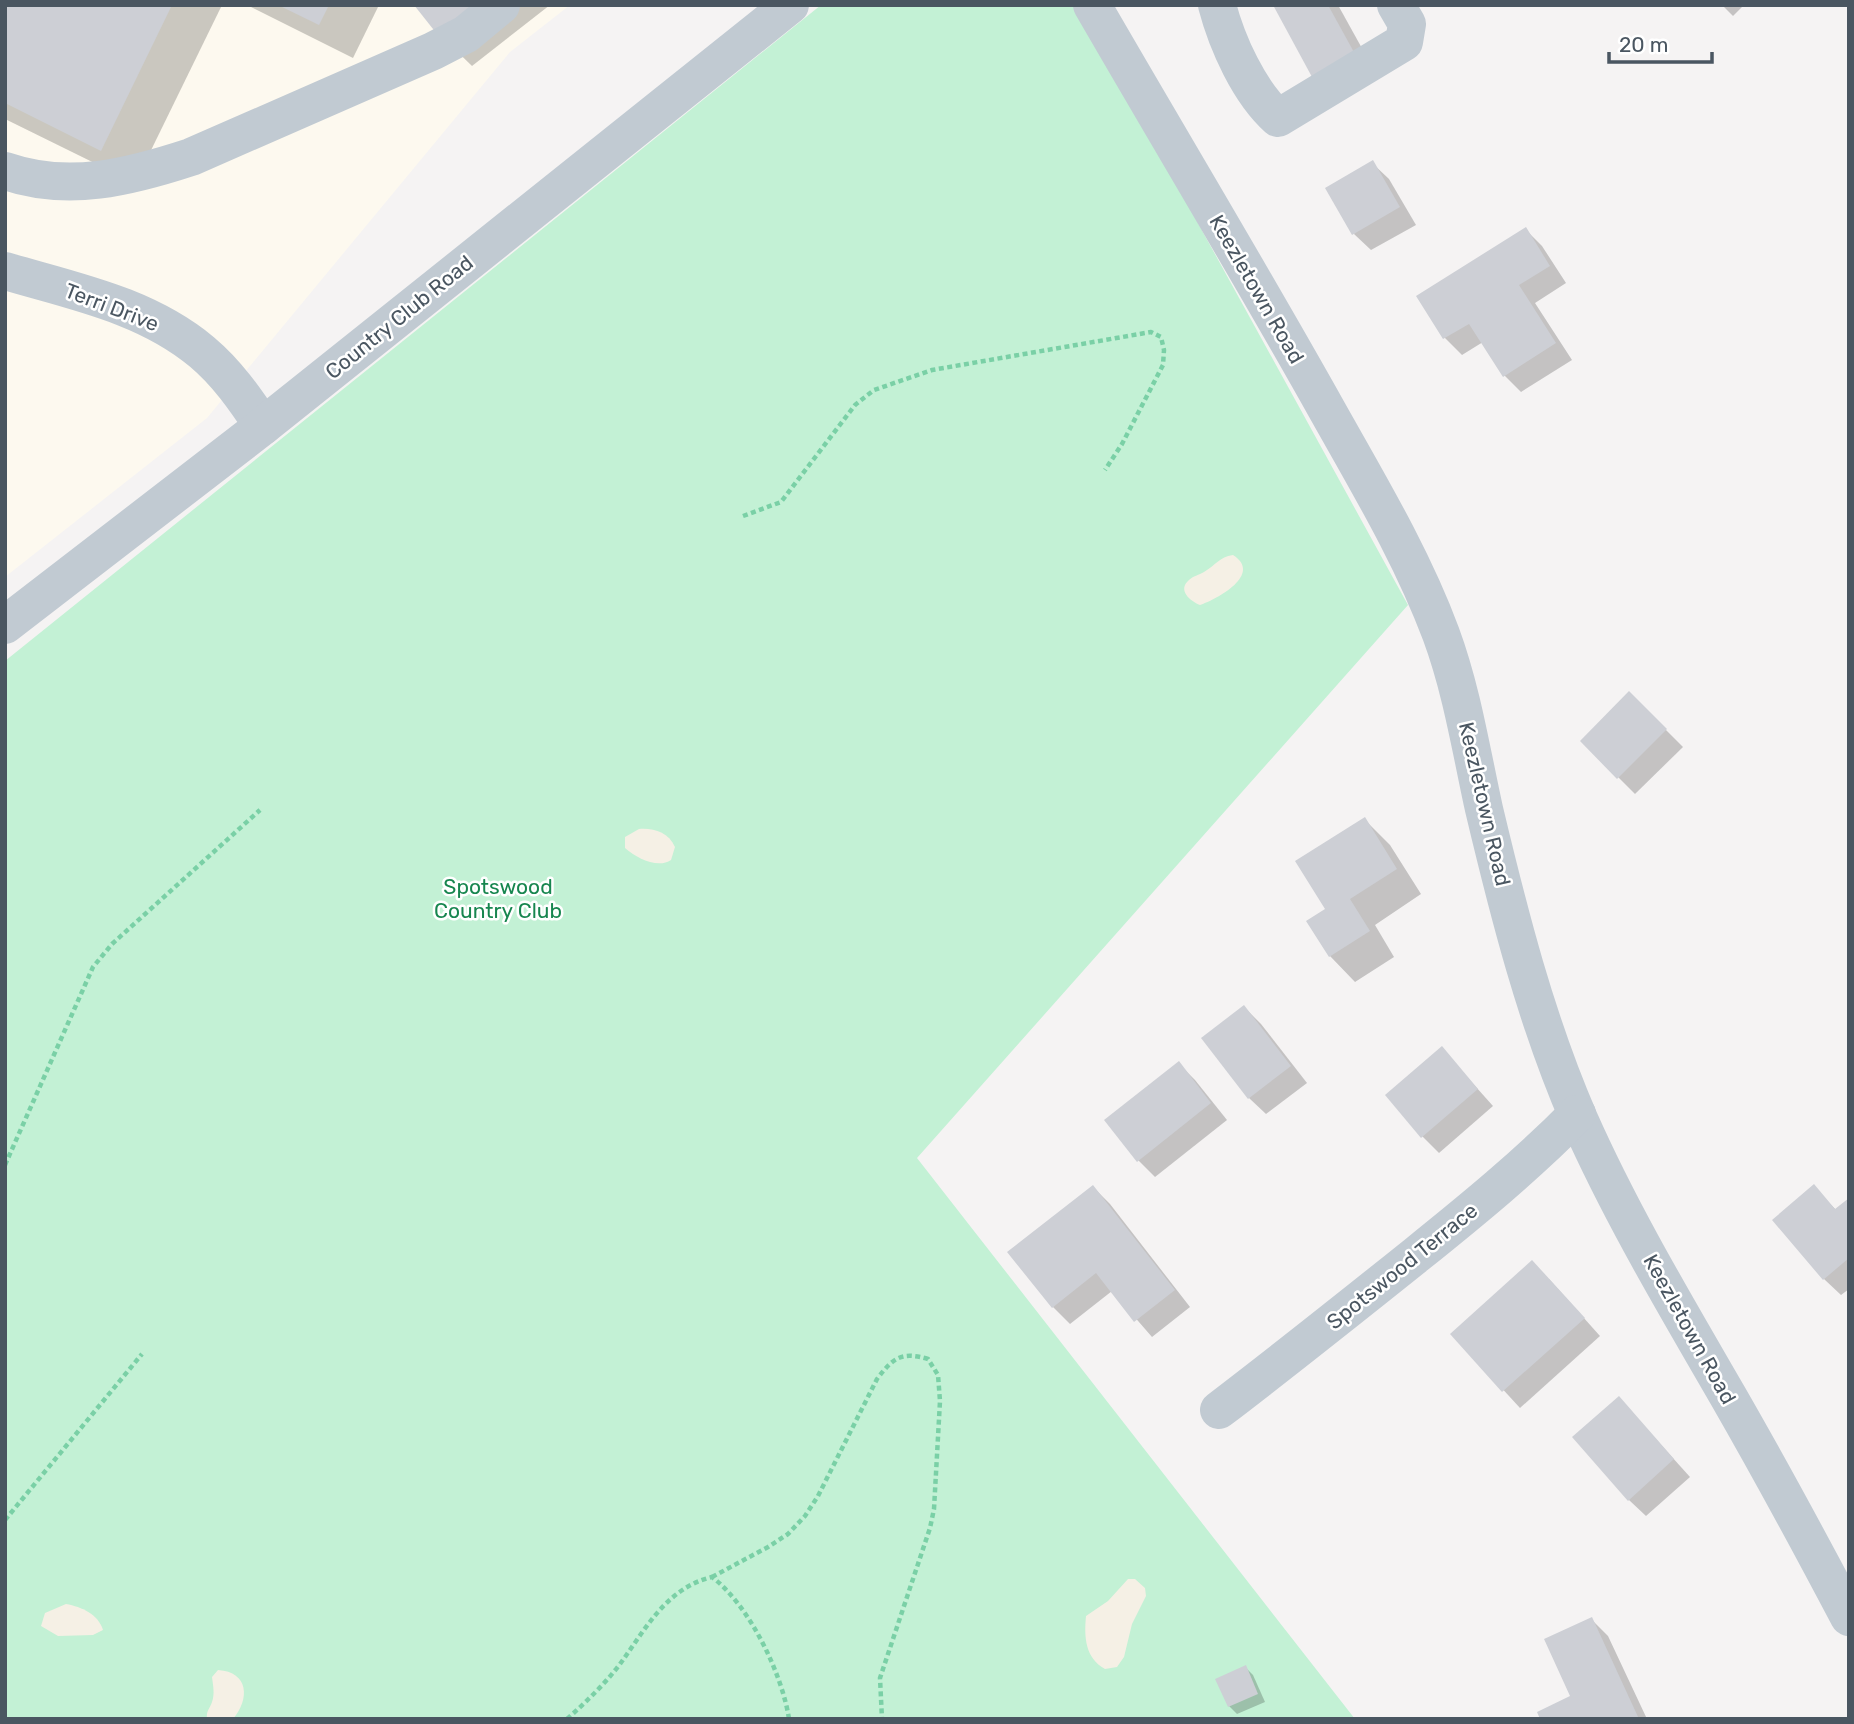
<svg xmlns="http://www.w3.org/2000/svg" width="1854" height="1724" viewBox="0 0 1854 1724" font-family="Rubik,sans-serif">
	<style>
		.commercial { fill: #fdf9ef }
		.green { fill: #c3f1d5 }
		.sand { fill: #f5f0e5 }
		.shadow { fill: #0003 }
		.building { fill: #cdcfd5 }
		.lines { fill: none; stroke-linecap: round; stroke-linejoin: round }
		.path { stroke: #7ad0a6; stroke-width: 4.5; stroke-dasharray: 5 3.5; stroke-linecap: butt }
		.minor { stroke: #c1cad2; stroke-width: 38 }
		.labels { text-anchor: middle; dominant-baseline: central; stroke-width: 5; stroke-linejoin: round; paint-order: stroke }
		.street-label { font-size: 21px; fill: #4a5661; stroke: #fff }
		.park-label { font-size: 21px; fill: #17864f; stroke: #fff }
	</style>
	<rect width="100%" height="100%" fill="#f5f3f3"/>
	<path class="commercial" d="M5,5H570L510,52L207,418L5,577Z"/>
	<path class="green" d="M821,5H1078L1408,605L917,1158L1355,1719H5V661Z"/>
	<g class="sand">
		<path d="M1233,555C1263,574 1218,599 1200,605C1190,601 1177,590 1189,580C1193,576 1199,575 1204,572C1216,565 1219,557 1233,555Z"/>
		<path d="M639,829C654,828 668,832 675,847L671,860C658,869 636,858 625,848V837Z"/>
		<path d="M1128,1579H1135L1145,1588L1146,1596L1132,1624L1124,1657L1117,1667L1105,1669C1085,1658 1084,1637 1086,1616L1108,1601Z"/>
		<path d="M66,1604C82,1607 98,1614 103,1630L93,1635L58,1636L41,1626L45,1613Z"/>
		<path d="M218,1670C249,1672 250,1699 233,1719H207C206,1710 210,1709 212,1702C215,1694 213,1685 212,1677Z"/>
	</g>
	<g class="shadow">
		<path d="M5,5H222L135,183L5,119Z"/>
		<path d="M247,5H379L353,58Z"/>
		<path d="M416,5H550L472,66L438,33Z"/>
		<path d="M1275,5H1338L1379,79Z"/>
		<path d="M1722,5H1744L1733,16Z"/>
		<path d="M1372,163L1389,179L1416,225L1371,250L1354,234Z"/>
		<path d="M1525,229L1542,246L1566,283L1535,303L1572,360L1521,392L1504,375L1483,342L1462,355L1445,338L1418,297Z"/>
		<path d="M1629,693L1683,747L1635,794L1582,741Z"/>
		<path d="M1364,819L1390,845L1421,894L1375,925L1394,957L1355,982L1330,956L1328,909Z"/>
		<path d="M1244,1007L1261,1024L1307,1083L1266,1114L1249,1098Z"/>
		<path d="M1442,1049L1493,1106L1439,1153L1422,1136Z"/>
		<path d="M1179,1064L1195,1080L1227,1120L1155,1177L1138,1160Z"/>
		<path d="M1813,1186L1837,1211L1849,1200V1289L1841,1295L1824,1279Z"/>
		<path d="M1093,1187L1110,1204L1190,1307L1152,1337L1112,1291L1070,1324L1053,1307Z"/>
		<path d="M1549,1279L1600,1336L1520,1408L1452,1334Z"/>
		<path d="M1635,1416L1690,1477L1646,1516L1629,1500Z"/>
		<path d="M1591,1619L1608,1636L1647,1719H1542L1573,1697Z"/>
		<path d="M1245,1667L1253,1675L1265,1702L1237,1714L1229,1706Z"/>
	</g>
	<g class="building">
		<path d="M5,5H172L101,151L5,103Z"/>
		<path d="M278,5H329L319,25Z"/>
		<path d="M414,5H474L437,34Z"/>
		<path d="M1273,5H1328L1355,54L1312,77Z"/>
		<path d="M1373,160L1400,207L1352,235L1325,188Z"/>
		<path d="M1526,227L1550,266L1519,285L1556,343L1503,377L1469,324L1443,339L1416,296Z"/>
		<path d="M1629,691L1667,729L1617,779L1580,741Z"/>
		<path d="M1365,817L1397,869L1350,899L1370,931L1329,957L1306,921L1325,909L1295,861Z"/>
		<path d="M1244,1005L1291,1066L1248,1099L1201,1038Z"/>
		<path d="M1442,1046L1478,1089L1421,1138L1385,1095Z"/>
		<path d="M1179,1061L1211,1103L1137,1162L1104,1120Z"/>
		<path d="M1814,1184L1835,1209L1849,1198V1258L1823,1280L1772,1220Z"/>
		<path d="M1093,1185L1175,1290L1134,1322L1096,1273L1052,1308L1007,1252Z"/>
		<path d="M1532,1260L1585,1318L1502,1392L1450,1334Z"/>
		<path d="M1619,1396L1674,1459L1628,1501L1572,1437Z"/>
		<path d="M1592,1617L1639,1719H1540L1537,1712L1570,1696L1544,1639Z"/>
		<path d="M1246,1665L1258,1694L1228,1707L1215,1679Z"/>
	</g>
	<g class="lines">
		<g class="path">
			<path d="M743,516L781,502L855,405L874,390L932,370L1151,332L1161,337L1164,350L1163,365L1122,444L1105,470"/>
			<path d="M5,1165L93,967L112,944L260,810"/>
			<path d="M5,1520L142,1354"/>
			<path d="M712,1577L768,1547L788,1534L805,1516L818,1496L877,1379C893,1358 901,1351 928,1359L938,1375L940,1401L934,1509L930,1528L880,1678L882,1719"/>
			<path d="M567,1719C586,1702 604,1685 620,1664C645,1630 666,1588 712,1577C749,1605 782,1673 789,1719"/>
		</g>
		<g class="minor">
			<path d="M1092,5C1170,140 1251,274 1327,410C1368,483 1412,556 1441,634C1462,691 1471,750 1484,809C1509,914 1536,1020 1579,1119C1621,1214 1676,1306 1728,1396C1770,1469 1810,1543 1849,1617"/>
			<path d="M1217,5C1227,43 1249,92 1278,118L1404,42L1407,24L1396,5"/>
			<path d="M5,171C68,193 130,177 191,157L433,51L466,34L501,5"/>
			<path d="M5,271C73,291 146,305 202,352C227,373 245,399 263,426"/>
			<path d="M5,625L263,426L790,5"/>
			<path d="M1219,1410C1286,1359 1351,1307 1416,1255C1472,1210 1527,1165 1577,1114"/>
		</g>
	</g>
	<g class="labels">
		<g class="street-label">
			<text transform="translate(1257 289) rotate(60)">Keezletown Road</text>
			<text transform="translate(112 307) rotate(21)">Terri Drive</text>
			<text transform="translate(399 317) rotate(-39)">Country Club Road</text>
			<text transform="translate(1485 804) rotate(77)">Keezletown Road</text>
			<text transform="translate(1402 1266) rotate(-39)">Spotswood Terrace</text>
			<text transform="translate(1690 1329) rotate(61)">Keezletown Road</text>
		</g>
		<g class="park-label">
			<text x="498" y="886">Spotswood<tspan x="498" dy="24">Country Club</tspan></text>
		</g>
	</g>
	<rect width="1854" height="1724" fill="none" stroke="#4a5661" stroke-width="14"/>
	<path d="M1609 52v10h103v-10" fill="none" stroke="#4a5661" stroke-width="3.5"/>
	<text x="1619" y="52" font-size="21" fill="#4a5661" stroke="#ffffff" stroke-width="5" paint-order="stroke">20 m</text>
</svg>
